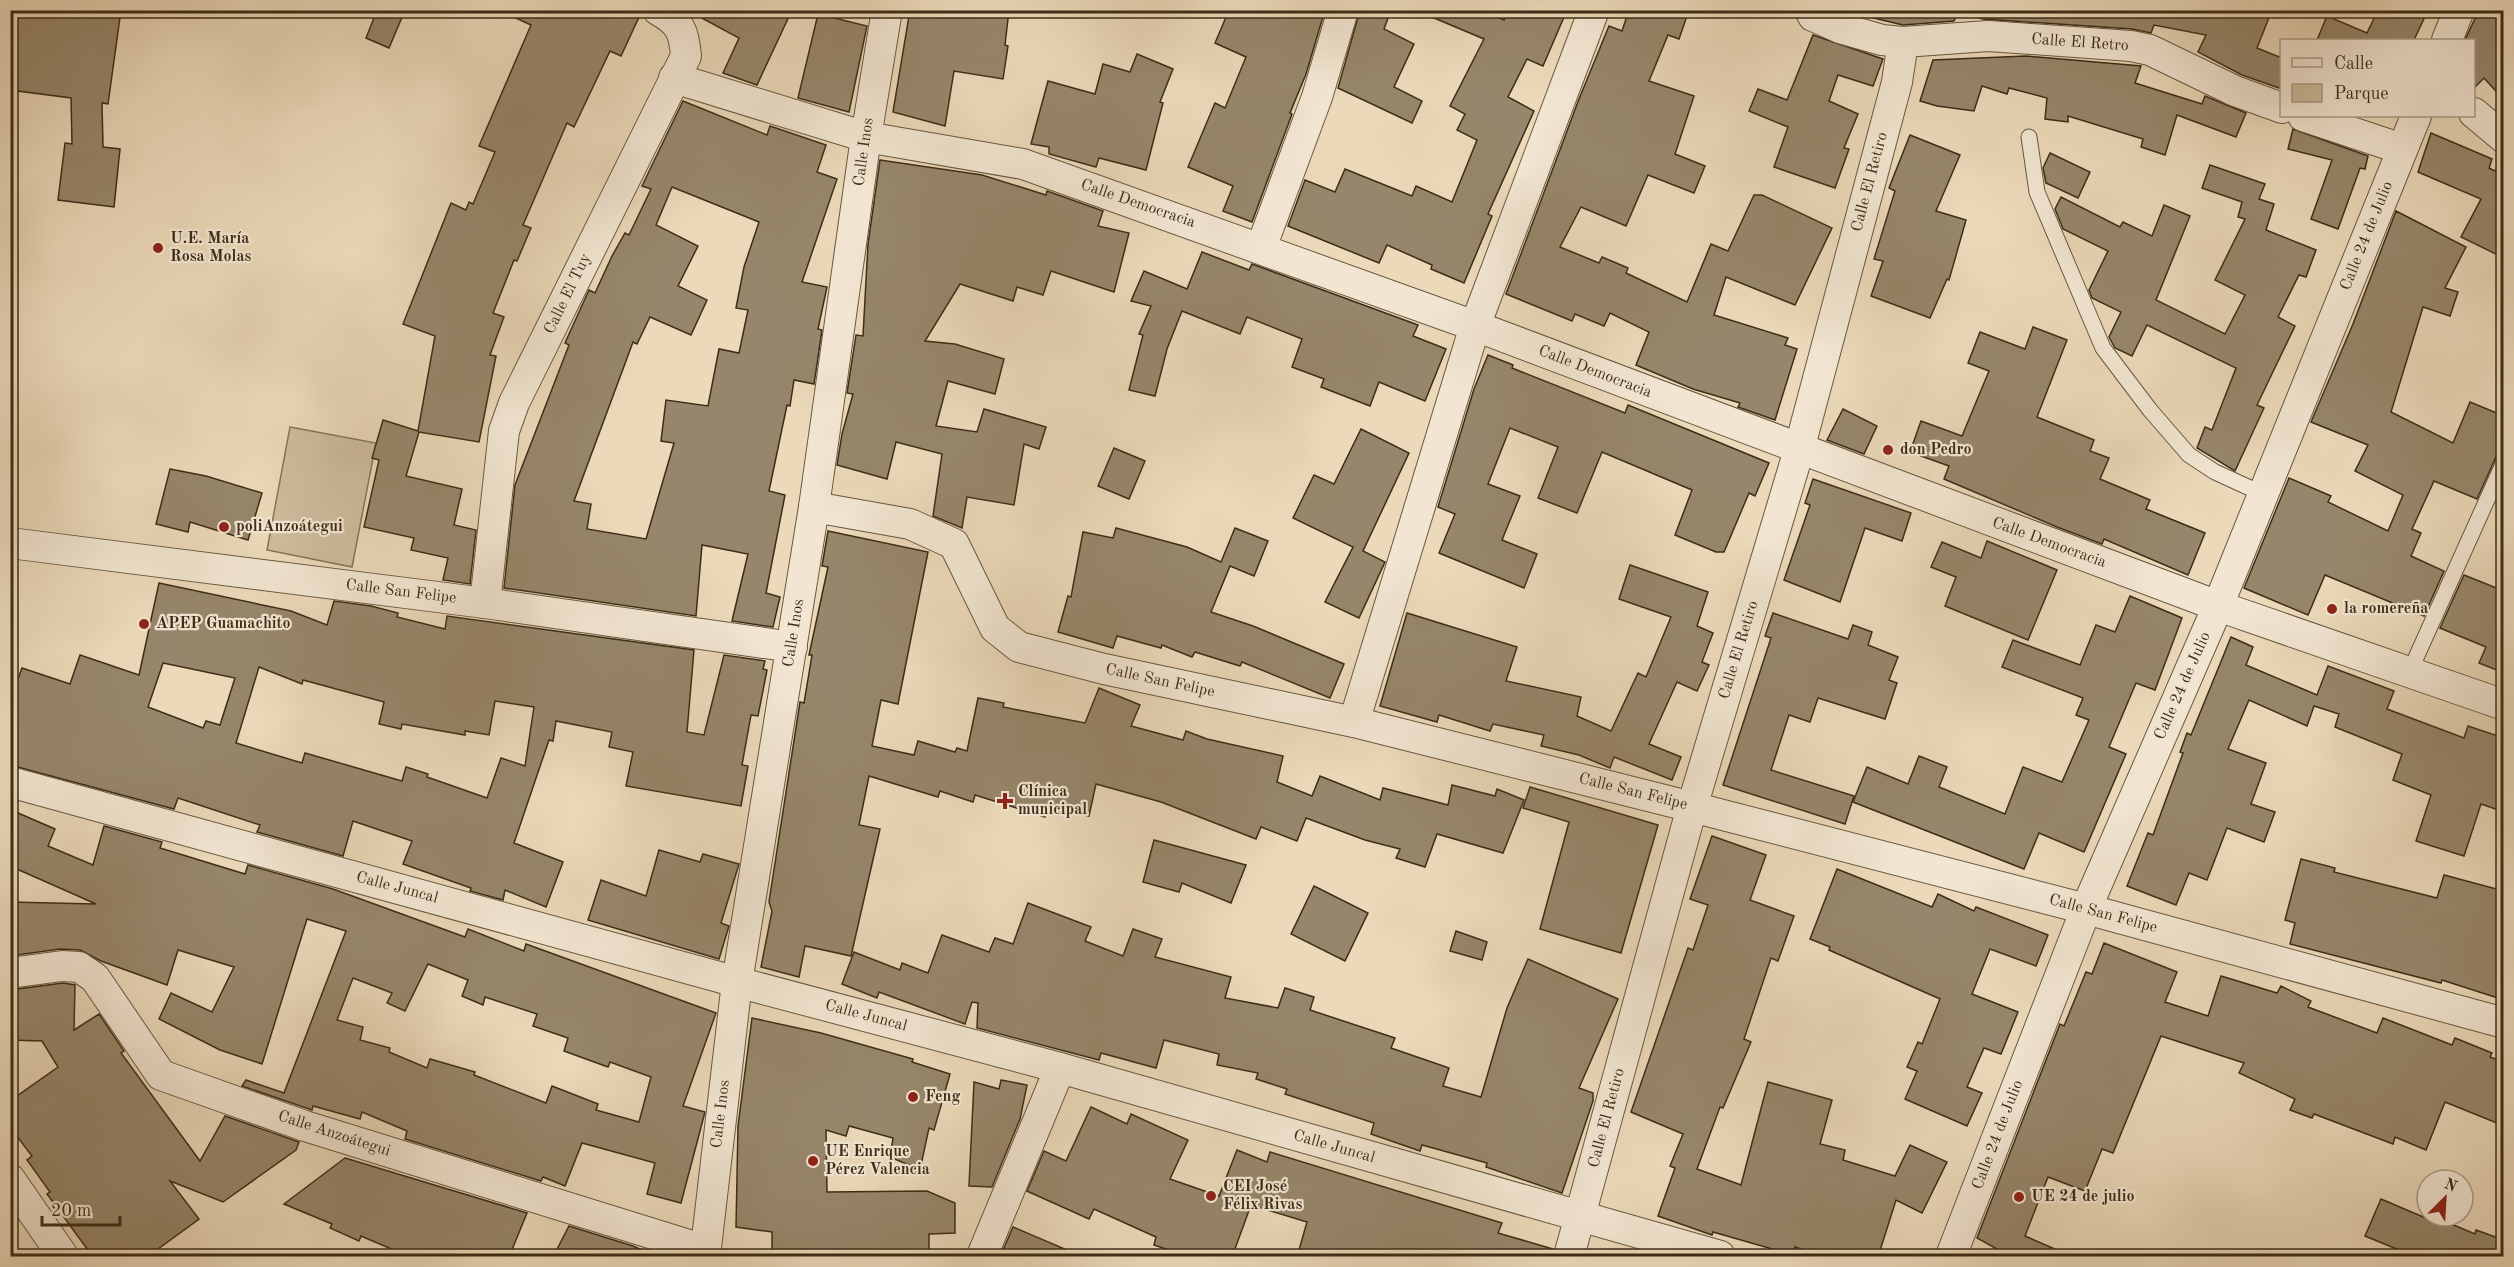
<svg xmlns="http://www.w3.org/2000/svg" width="2514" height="1267" viewBox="0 0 2514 1267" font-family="'Old Standard TT',serif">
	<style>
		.green { fill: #cdbc9d; stroke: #85745a; stroke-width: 1.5 }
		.building { fill: #97866b; stroke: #3d2d17; stroke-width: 1.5; fill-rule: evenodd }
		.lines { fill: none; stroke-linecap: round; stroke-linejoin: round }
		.service-casing { stroke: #685840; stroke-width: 17 }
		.minor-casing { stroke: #685840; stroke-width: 32 }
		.service { stroke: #f2e6d2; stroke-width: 15 }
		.minor { stroke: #f2e6d2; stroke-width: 30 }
		.poi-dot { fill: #8f2418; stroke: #f2e6d2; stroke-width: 2 }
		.labels { text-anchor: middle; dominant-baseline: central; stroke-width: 4.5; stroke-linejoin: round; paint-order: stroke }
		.street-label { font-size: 16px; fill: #3d2d17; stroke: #f2e6d2 }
		.poi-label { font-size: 16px; font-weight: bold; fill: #3d2d17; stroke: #f2e6d2; text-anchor: start }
	</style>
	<rect width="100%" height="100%" fill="#ebd9b9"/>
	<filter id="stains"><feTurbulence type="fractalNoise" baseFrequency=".00333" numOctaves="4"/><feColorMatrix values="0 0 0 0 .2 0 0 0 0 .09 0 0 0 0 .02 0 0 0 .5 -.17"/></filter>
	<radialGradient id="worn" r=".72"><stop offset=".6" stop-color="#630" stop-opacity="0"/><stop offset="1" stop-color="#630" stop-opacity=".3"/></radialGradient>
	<path class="green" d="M290,427L376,443L352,567L267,550Z"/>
	<g class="building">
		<path d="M10,10H121L108,104L102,103L103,147L120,149L114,207L58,200L65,143L72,144L71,98L10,90Z"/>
		<path d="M377,10H405L389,48L366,38Z"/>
		<path d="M498,10H625L639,17L621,56L610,51L574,127L567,123L523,225L531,228L517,261L514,260L493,313L504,317L490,355L496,356L479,442L419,432L406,476L462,489L454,525L476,530L470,584L443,580L448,558L411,550L414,538L364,527L379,460L372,458L383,420L418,431L435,336L403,324L451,203L466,210L469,202L473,204L495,152L479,146L531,25Z"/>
		<path d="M687,10H792L757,85L723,73L739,38Z"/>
		<path d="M910,10H1009L1005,45L1008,46L1003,79L954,71L945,126L893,112Z"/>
		<path d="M1229,10H1325L1306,74L1290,113L1292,114L1252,222L1223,211L1233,186L1188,167L1215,103L1225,108L1246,57L1215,43Z"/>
		<path d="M1360,10H1391L1384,29L1414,44L1394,87L1422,101L1412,123L1338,88Z"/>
		<path d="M1415,10H1479L1504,20L1508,10H1567L1543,66L1527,59L1508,97L1534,111L1488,214L1492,216L1464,283L1431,269L1432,265L1387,245L1379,263L1288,226L1305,180L1335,192L1345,169L1412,196L1416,186L1452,202L1477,140L1457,130L1465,114L1450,106L1484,39Z"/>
		<path d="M1629,10H1689L1679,39L1668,35L1649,81L1694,96L1675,154L1705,166L1694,193L1648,175L1626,226L1581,207L1560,247L1599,263L1602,257L1628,268L1626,273L1687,302L1711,244L1728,251L1754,195H1762L1832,228L1795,305L1726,277L1714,315L1788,338L1785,345L1797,349L1775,420L1738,407L1740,403L1693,389L1636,365L1649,332L1610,313L1604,326L1575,314L1572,321L1506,294L1579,99L1609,26L1622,31Z"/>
		<path d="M1870,10H1959L1954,21L1903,25L1869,17Z"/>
		<path d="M1970,10H2272L2257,48L2282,58V81L2279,88L2242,75L2198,52L2206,35L2154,25L2151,33L2132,29L1983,19L1969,15Z"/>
		<path d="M2378,10H2428L2414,40H2317L2327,16L2367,33Z"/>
		<path d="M2479,10H2504V100L2484,78L2474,88V40H2465Z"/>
		<path d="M818,14L867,26L849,112L798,98Z"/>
		<path d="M1813,35L1883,59L1873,86L1838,75L1829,101L1858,114L1844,148L1849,149L1835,188L1774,167L1788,127L1749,111L1758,89L1787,100Z"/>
		<path d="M1137,54L1173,69L1160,102L1163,103L1146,170L1099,158L1096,167L1049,154V147L1031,144L1048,81L1095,94L1103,64L1130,72Z"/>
		<path d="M2026,56L2141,66L2135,83L2202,104L2205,96L2246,113L2236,137L2177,115L2165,155L2141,147L2143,139L2068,116V122L2045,119L2047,98L2009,88L2007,94L1982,86L1974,111L1937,106L1920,101L1933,60Z"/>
		<path d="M683,101L767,135L770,126L826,145L817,172L837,179L802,282L827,287L818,329L822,330L814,384L794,380L790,406L787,405L769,491L785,495L766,593L780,597L773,627L732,621L748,554L702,545L696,616L504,588L515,485L569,345L565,343L589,290L595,293L612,256L625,233L629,235L651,189L642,186ZM672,187L759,222L744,267L736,308L748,310L739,353L719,349L708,406L666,400L661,441L674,443L646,539L587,529L591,504L574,501L633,342L637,344L650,317L691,335L707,300L678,286L698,246L656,225Z"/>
		<path d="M2293,129L2368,156L2365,169L2360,168L2338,229L2311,219L2332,160L2288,149Z"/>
		<path d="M2431,133L2492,159L2489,168L2495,171L2504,155V258L2461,237L2481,199L2418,172Z"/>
		<path d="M1910,135L1960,155L1936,211L1966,220L1949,280L1947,279L1930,318L1871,296L1883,261L1874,259L1895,191L1889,188Z"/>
		<path d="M2050,153L2090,172L2078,198L2046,183L2043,168Z"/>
		<path d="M880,160L982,175L1046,195L1047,191L1103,211L1098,226L1129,233L1114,292L1051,271L1043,295L1017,287L1013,301L960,284L925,341L955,344L1004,359L995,394L948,381L936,426L977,432L984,409L1046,427L1039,449L1024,444L1014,505L967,497L962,528L933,516L942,454L896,442L887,479L837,465L842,434L853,394L847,393L856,335L863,336L868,244Z"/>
		<path d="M2210,165L2265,184L2259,199L2274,204L2266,230L2316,250L2306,277L2299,275L2278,317L2295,326L2257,405L2264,408L2235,471L2197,448L2205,427L2212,430L2236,368L2147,325L2132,356L2115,348L2109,337L2121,312L2092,298L2089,290L2108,251L2063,229L2055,209L2061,197L2120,227L2123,222L2152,236L2164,205L2190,216L2156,300L2225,334L2245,295L2215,280L2245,219L2238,217L2242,202L2202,188Z"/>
		<path d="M2396,211L2466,247L2445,288L2458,292L2450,316L2423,307L2391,412L2453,443L2470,402L2504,416V439L2477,499L2434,481L2412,529L2421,533L2411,556L2444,571L2424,616L2325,575L2308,615L2244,588L2289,478L2331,496L2328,502L2388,531L2403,495L2355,471L2368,445L2311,422L2353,324Z"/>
		<path d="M1202,252L1249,270L1252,264L1418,325L1413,336L1446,349L1425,401L1379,382L1370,406L1321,387L1324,379L1292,367L1302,339L1247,317L1240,334L1182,311L1167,349L1155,396L1129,390L1143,335L1139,334L1151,306L1131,301L1144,271L1187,289Z"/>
		<path d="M2033,327L2067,340L2037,417L2094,440L2090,451L2109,458L2100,479L2150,500L2146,509L2205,533L2188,575L2104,539L2102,544L2057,527L1944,479L1949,466L1910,452L1921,421L1962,436L1989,371L1968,363L1980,332L2025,349Z"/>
		<path d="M1488,355L1513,365L1512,368L1625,413L1628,405L1769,463L1755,496L1749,493L1724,552H1716L1675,535L1692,490L1602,452L1577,513L1538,498L1558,447L1510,428L1488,484L1520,496L1502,540L1537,554L1524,588L1439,553L1455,514L1438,507L1474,389Z"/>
		<path d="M1843,409L1877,426L1864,454L1827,440Z"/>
		<path d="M1361,429L1409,453L1363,551L1385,562L1359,618L1325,602L1353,547L1293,518L1314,475L1334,484Z"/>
		<path d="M1114,448L1145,461L1129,499L1098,486Z"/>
		<path d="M170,469L206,476L262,493L248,540L190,522L188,532L156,524Z"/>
		<path d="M1813,479L1911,513L1902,541L1865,528L1840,602L1784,580L1810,505L1805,503Z"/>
		<path d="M1116,528L1187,547L1221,562L1235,528L1268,541L1254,576L1230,566L1211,612L1253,626L1344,664L1330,698L1242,662L1240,666L1195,652L1192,657L1162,645L1161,648L1117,636L1113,648L1058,632L1068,596L1071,597L1083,532L1113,538Z"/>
		<path d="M828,531L928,552L898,704L881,700L872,746L914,755L918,741L955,752L957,748L967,751L978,698L1004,703L1003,707L1085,723L1099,688L1140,705L1131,726L1183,740L1186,731L1207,739L1283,756L1277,782L1312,796L1320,776L1380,800L1383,788L1448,805L1452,785L1495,796L1497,789L1524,800L1503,853L1437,834L1425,867L1396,858L1400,849L1365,840L1306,818L1297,841L1261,827L1256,839L1161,802L1096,784L1089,816L1048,807L1045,817L975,795L973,802L940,791L938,797L869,776L859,825L880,829L851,956L805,946L799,977L761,967L772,911L769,902L800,702L804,703L812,655H809L828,567L822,566Z"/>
		<path d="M1987,541L2057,570L2028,640L1945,606L1956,577L1931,567L1942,542L1981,558Z"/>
		<path d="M1630,565L1708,592L1697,626L1713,633L1702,662L1709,665L1697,691L1677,682L1649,744L1681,757L1672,780L1614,757L1610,768L1579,755L1541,746L1544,735L1493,724L1490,731L1439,715L1437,722L1380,706L1407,613L1517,647L1506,681L1581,697L1577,716L1611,731L1638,673L1646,677L1671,617L1619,599Z"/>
		<path d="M2464,575L2504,591V673L2479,663L2486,647L2440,628Z"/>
		<path d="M159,583L291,611L327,625L334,601L371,606L398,613L397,617L445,629L447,616L694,650L687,732L704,735L724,655L765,661L763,669L767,670L758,716L751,715L742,765L748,766L741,806L626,786L633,752L609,747L612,732L556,721L553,741L549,740L514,843L563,862L546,907L505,890L503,900L470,891L471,888L403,864L412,841L353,821L343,856L257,832L260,825L178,798L174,809L10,765V685L15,687L22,668L70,684L80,655L139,675ZM163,663L235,678L220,725L206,721L203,728L148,707ZM259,667L302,684L303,680L384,702L379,724L401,729L402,724L465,735V731L489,735L495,701L534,707L525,766L501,758L487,798L427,777L428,774L406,767L402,781L305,753L302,763L236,743Z"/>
		<path d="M2130,596L2182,618L2155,690L2136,683L2109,747L2126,754L2084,852L2039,833L2024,869L1853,802L1867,767L1908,784L1919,756L1947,767L1939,787L2005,814L2023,767L2062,782L2089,720L2076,715L2083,698L2002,667L2013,640L2080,665L2096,625L2115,632Z"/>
		<path d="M1773,613L1848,639L1853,625L1872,632L1868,645L1898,657L1889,680L1897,683L1885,719L1818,698L1810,722L1789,715L1771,770L1854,796L1845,824L1723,785L1771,638L1765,636Z"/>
		<path d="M2231,637L2253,647L2246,665L2317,695L2328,666L2394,691L2387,709L2464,738L2468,726L2504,738V812L2481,804L2464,856L2416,841L2431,795L2393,780L2402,754L2335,727L2339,714L2314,706L2307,726L2249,700L2228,749L2266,763L2251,804L2275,812L2264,842L2227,828L2207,880L2189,873L2176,905L2127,886L2148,833L2153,835L2183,753L2180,752L2187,733L2191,735Z"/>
		<path d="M1530,787L1658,825L1621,953L1540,929L1569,822L1523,808Z"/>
		<path d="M18,813L55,829L48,846L93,865L104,826L162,842L160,848L245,874L248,865L333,889L465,937L468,929L524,951L526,944L716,1013L683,1106L705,1112L681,1203L647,1194L655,1163L582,1143L565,1186L543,1177L541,1181L405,1139L407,1131L362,1112L360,1119L313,1106L312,1110L242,1086L246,1080L284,1093L346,931L307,919L262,1064L220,1050L159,1019L171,993L212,1012L234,967L178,950L167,985L101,961L80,950L60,949L10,956V902L96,904L10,866V828ZM428,964L468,980L462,996L483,1005L485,997L537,1014L533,1026L568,1038L564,1051L608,1067L610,1062L651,1077L639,1122L596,1110L598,1104L552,1086L546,1103L474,1075L475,1072L430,1059L427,1068L389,1052L390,1048L360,1040L363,1027L337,1020L353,978L392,993L387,1003L405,1011Z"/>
		<path d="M1712,836L1766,855L1750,900L1794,916L1778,961L1771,958L1744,1039L1751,1042L1723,1108L1720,1107L1697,1169L1741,1185L1768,1082L1832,1100L1820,1144L1845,1150L1843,1160L1895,1176L1910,1145L1947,1162L1922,1213L1896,1200L1878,1257H1824L1795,1247L1793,1255L1713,1232L1712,1235L1658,1216L1675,1168L1670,1166L1683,1134L1631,1112L1688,948L1693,950L1708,905L1690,899Z"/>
		<path d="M1154,840L1246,865L1231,903L1182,883L1179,892L1143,882Z"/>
		<path d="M659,850L700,862L703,854L739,864L721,923L729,926L719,959L588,920L601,880L646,896Z"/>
		<path d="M2301,859L2335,868L2334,872L2437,898L2444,875L2504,891V1000L2442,980L2441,983L2290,944L2295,923L2285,920Z"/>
		<path d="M1837,869L1932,907L1938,894L1974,911L1976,907L2048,935L2036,966L1990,949L1972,994L2018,1012L2001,1054L1984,1048L1967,1087L1982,1093L1967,1126L1905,1099L1917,1071L1907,1067L1918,1042L1922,1044L1940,999L1829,950L1830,947L1810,939Z"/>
		<path d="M1314,886L1368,913L1345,961L1291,934Z"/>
		<path d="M1028,903L1091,927L1085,941L1123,956L1133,929L1162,939L1155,957L1231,977L1225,998L1278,1008L1285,988L1314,997L1310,1010L1395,1038L1391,1048L1449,1068L1443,1086L1481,1097L1507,1008L1528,959L1618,999L1579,1088L1593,1093V1101L1562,1193L1486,1167L1487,1163L1422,1145L1420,1151L1371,1134L1374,1123L1285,1094L1287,1089L1256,1079L1258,1073L1217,1065L1219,1054L1164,1040L1156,1068L1101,1053L1099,1060L977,1028L978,1003L972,1002L965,1024L879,992L877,998L842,984L854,952L900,970L902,963L928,973L942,935L989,952L995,938L1013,944Z"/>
		<path d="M1456,931L1487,942L1482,960L1450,951Z"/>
		<path d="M2104,943L2177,972L2165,1002L2208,1016L2221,976L2277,993L2281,986L2311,1001L2308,1007L2377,1033L2383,1018L2452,1045L2455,1038L2492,1053L2490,1057L2504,1062V1126L2445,1102L2426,1150L2395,1137L2393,1144L2314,1114L2312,1118L2290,1110L2295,1099L2239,1073L2244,1063L2161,1036L2113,1153L2102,1149L2085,1191L2048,1177L2025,1236L2073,1257H2011L1977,1238L2060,1024L2064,1026L2086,972L2092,974Z"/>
		<path d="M63,983L75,985L74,1030L99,1014L124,1051L121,1053L200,1161L225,1116L299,1142L296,1150L223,1202L170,1181L199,1219L147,1257H93L47,1194L50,1192L27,1160L32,1156L10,1127V1101L58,1067L42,1041L10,1040V990Z"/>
		<path d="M752,1018L821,1033L913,1059L912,1062L950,1074L934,1130L929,1128L920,1170L890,1157L893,1138L849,1126L846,1136L826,1130L827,1192L927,1191L955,1203V1233L929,1234V1257H772V1232L736,1227L738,1126Z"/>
		<path d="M1001,1080L1027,1085L1020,1119L992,1187L969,1186L974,1082L999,1089Z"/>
		<path d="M1091,1107L1127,1124L1131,1114L1188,1140L1170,1179L1219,1196L1237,1150L1267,1162L1270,1152L1502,1223L1498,1233L1553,1249L1552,1257H1297L1307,1222L1251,1205L1232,1257H1189L1154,1245L1156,1237L1094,1209L1089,1219L1027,1191L1044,1151L1066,1161Z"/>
		<path d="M345,1158L527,1213L509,1257H410L361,1236L359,1241L330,1228L332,1224L284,1204Z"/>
		<path d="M2381,1199L2442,1225L2444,1221L2475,1234L2476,1230L2504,1240V1257H2416L2365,1236Z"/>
		<path d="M569,1226L633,1246L657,1257H553Z"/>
		<path d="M1013,1227L1081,1256V1257H1000Z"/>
	</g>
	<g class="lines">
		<defs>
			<g id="service">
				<path d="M2029,137L2037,192L2103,348L2150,410L2189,455L2215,472L2263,494"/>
				<path d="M2410,671L2504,462"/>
			</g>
			<g id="minor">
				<path d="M1810,10L1813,16L1840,28L1882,40L1903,42L1988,36L2131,46L2150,50L2235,91L2282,108"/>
				<path d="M2447,40L2459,10"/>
				<path d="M674,78L866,137L1023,164L1475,326L2218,606L2504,705"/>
				<path d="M2474,113L2504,138"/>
				<path d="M2303,116L2402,149"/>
				<path d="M1261,248L1317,97L1343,10"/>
				<path d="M814,507L910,524L954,544L995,628L1019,647L1104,669L1354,722L1692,807L2086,909L2504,1023"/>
				<path d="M10,543L485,603L792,647"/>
				<path d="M485,603L504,431L514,403L686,56C684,32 681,23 658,10"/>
				<path d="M1354,722L1475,326L1594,10"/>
				<path d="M10,782L737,982L1060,1068L1720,1256"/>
				<path d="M10,973L62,966L79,967L95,978L161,1075L305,1126L705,1250"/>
				<path d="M10,1179L63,1256"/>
				<path d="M705,1256L737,982L814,507L866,137L887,10"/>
				<path d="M982,1256L1060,1068"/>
				<path d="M1569,1256L1692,807L1799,450L1897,82L1903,42"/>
				<path d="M1951,1256L2086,909L2218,606L2416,116"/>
			</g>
		</defs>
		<use href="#service" class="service-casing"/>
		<use href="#minor" class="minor-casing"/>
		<use href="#service" class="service"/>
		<use href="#minor" class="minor"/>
	</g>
	<g class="poi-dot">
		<circle cx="158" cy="248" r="6"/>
		<circle cx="1888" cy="450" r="6"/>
		<circle cx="224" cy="527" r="6"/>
		<circle cx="2332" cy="609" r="6"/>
		<circle cx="144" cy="624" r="6"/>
		<path d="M1002 792h6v6h6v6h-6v6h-6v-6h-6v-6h6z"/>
		<circle cx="913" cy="1097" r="6"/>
		<circle cx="813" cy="1161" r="6"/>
		<circle cx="1211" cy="1196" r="6"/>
		<circle cx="2019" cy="1197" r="6"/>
	</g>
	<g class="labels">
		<g class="street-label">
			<text transform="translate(2080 43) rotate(4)">Calle El Retro</text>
			<text transform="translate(864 152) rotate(-82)">Calle Inos</text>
			<text transform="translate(1870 182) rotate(-75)">Calle El Retiro</text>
			<text transform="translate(1138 204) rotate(19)">Calle Democracia</text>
			<text transform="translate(2367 236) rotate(-68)">Calle 24 de Julio</text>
			<text transform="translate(568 294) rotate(-64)">Calle El Tuy</text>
			<text transform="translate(1595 372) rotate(21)">Calle Democracia</text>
			<text transform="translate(2049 543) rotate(20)">Calle Democracia</text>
			<text transform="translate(401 592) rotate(7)">Calle San Felipe</text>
			<text transform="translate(794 633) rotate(-81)">Calle Inos</text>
			<text transform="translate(1739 650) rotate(-73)">Calle El Retiro</text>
			<text transform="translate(1160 681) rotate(12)">Calle San Felipe</text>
			<text transform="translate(2183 686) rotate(-66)">Calle 24 de Julio</text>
			<text transform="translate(1633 792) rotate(14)">Calle San Felipe</text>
			<text transform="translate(397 888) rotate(15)">Calle Juncal</text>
			<text transform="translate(2103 914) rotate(15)">Calle San Felipe</text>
			<text transform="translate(866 1016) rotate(15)">Calle Juncal</text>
			<text transform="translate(721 1114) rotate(-83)">Calle Inos</text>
			<text transform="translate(1607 1118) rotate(-75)">Calle El Retiro</text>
			<text transform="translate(334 1134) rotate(18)">Calle Anzoátegui</text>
			<text transform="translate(1998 1135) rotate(-69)">Calle 24 de Julio</text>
			<text transform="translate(1334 1147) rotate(16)">Calle Juncal</text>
		</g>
		<g class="poi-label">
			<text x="170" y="239">U.E. María<tspan x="170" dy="18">Rosa Molas</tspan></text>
			<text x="1900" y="450">don Pedro</text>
			<text x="236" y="527">poliAnzoátegui</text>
			<text x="2344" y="609">la romereña</text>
			<text x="156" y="624">APEP Guamachito</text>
			<text x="1018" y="792">Clínica<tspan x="1018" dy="18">municipal</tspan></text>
			<text x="925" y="1097">Feng</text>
			<text x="825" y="1152">UE Enrique<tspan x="825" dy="18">Pérez Valencia</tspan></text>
			<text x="1223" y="1187">CEI José<tspan x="1223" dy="18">Félix Rivas</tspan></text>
			<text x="2031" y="1197">UE 24 de julio</text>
		</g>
	</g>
	<rect width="2514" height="1267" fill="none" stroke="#ebd9b9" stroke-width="36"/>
	<rect x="12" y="12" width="2490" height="1243" fill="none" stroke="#3d2d17" stroke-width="3"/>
	<rect x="18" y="18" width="2478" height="1231" fill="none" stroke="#3d2d17" stroke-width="1.5"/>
	<rect x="2280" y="39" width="195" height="78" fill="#f2e6d2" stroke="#aa9c87" stroke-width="1.5"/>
	<rect x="2292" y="58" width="30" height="9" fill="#f2e6d2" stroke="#aa9c87" stroke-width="1.5"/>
	<text x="2334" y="69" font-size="18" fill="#3d2d17">Calle</text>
	<rect x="2292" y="84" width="30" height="18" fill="#cdbc9d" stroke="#aa9c87" stroke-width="1.5"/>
	<text x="2334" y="99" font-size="18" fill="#3d2d17">Parque</text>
	<g transform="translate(2445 1198) rotate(24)"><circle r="28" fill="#f2e6d2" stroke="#aa9c87" stroke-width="1.5"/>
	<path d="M0-4.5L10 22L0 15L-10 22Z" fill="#8f2418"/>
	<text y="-9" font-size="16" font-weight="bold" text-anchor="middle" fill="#3d2d17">N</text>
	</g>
	<path d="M42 1216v9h78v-9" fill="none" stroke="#3d2d17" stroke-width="3"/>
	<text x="51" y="1216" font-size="18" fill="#3d2d17" stroke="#f2e6d2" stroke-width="4.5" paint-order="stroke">20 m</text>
	<rect width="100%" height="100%" filter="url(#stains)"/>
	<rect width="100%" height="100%" fill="url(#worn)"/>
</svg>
